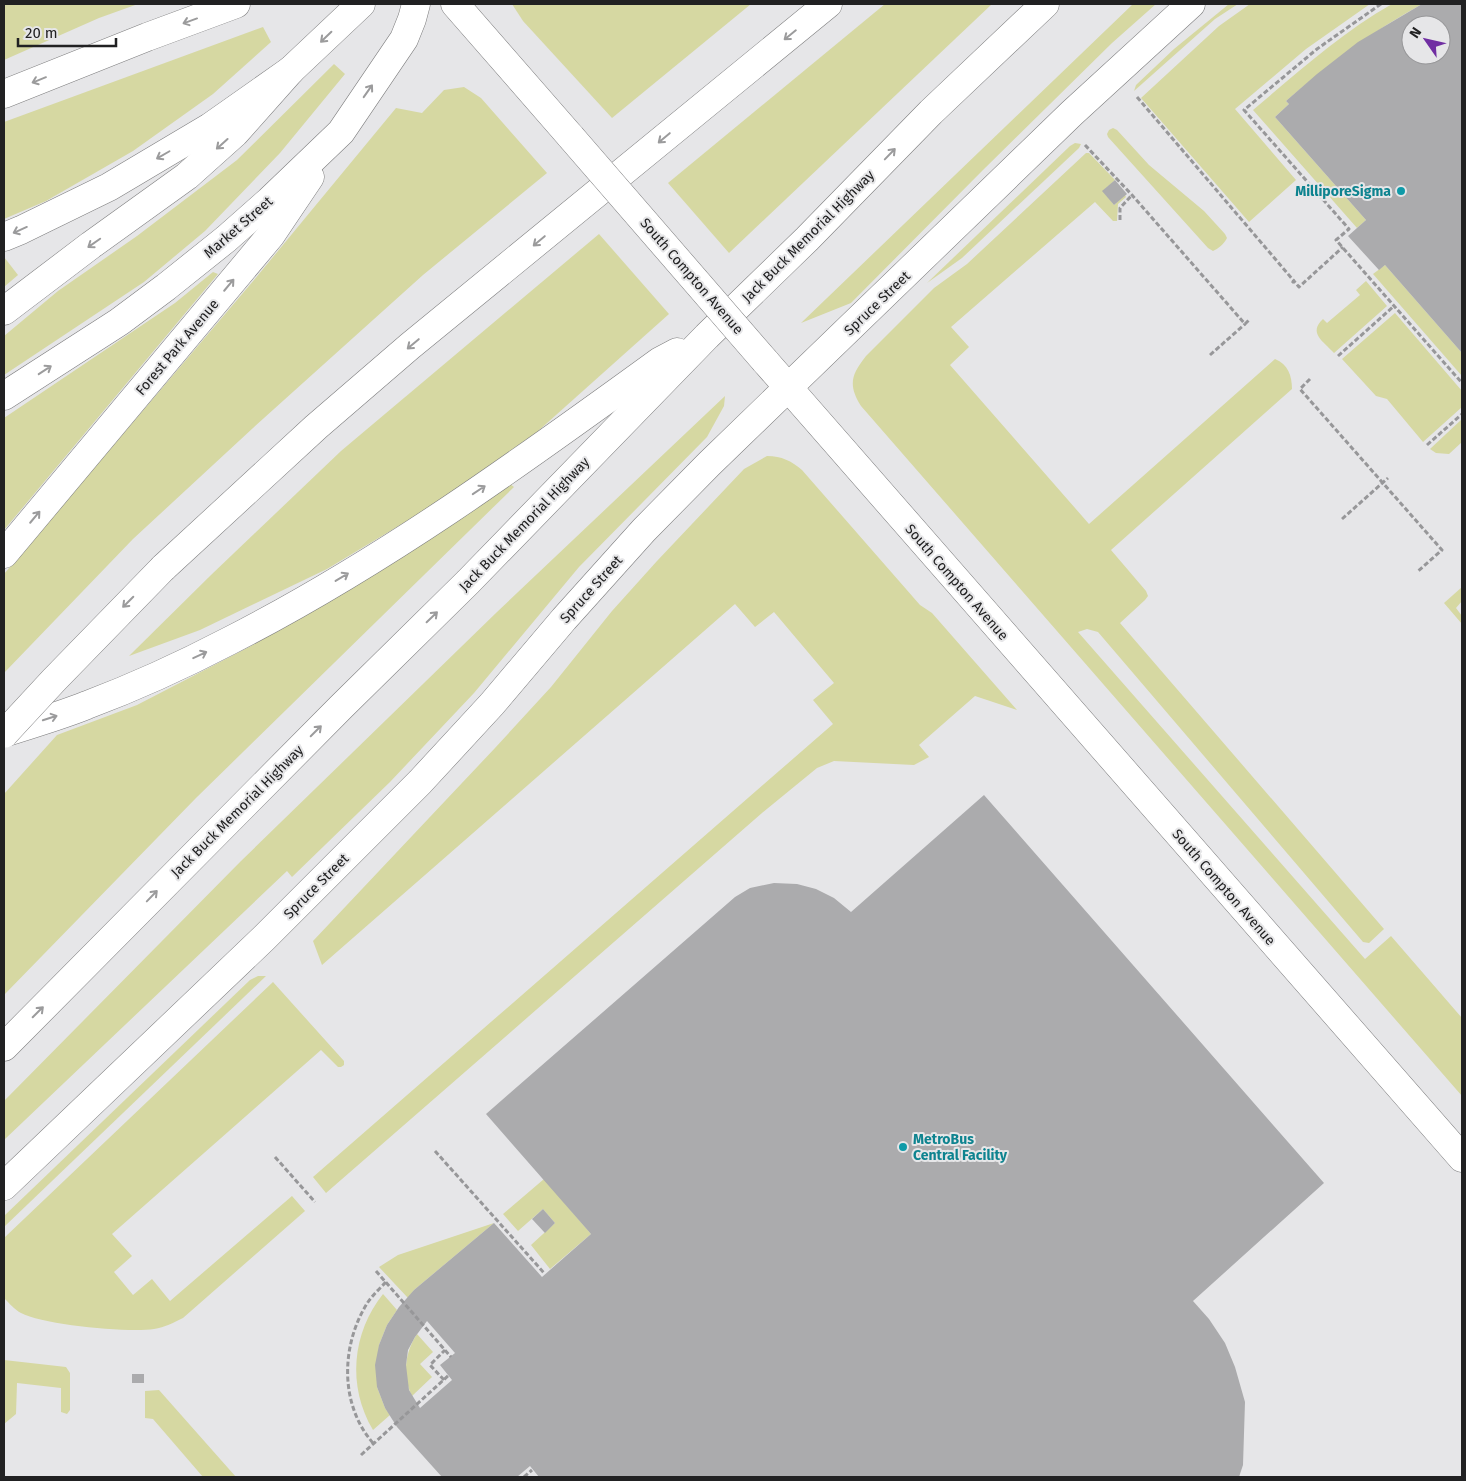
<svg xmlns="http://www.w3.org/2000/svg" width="1466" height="1481" viewBox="0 0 1466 1481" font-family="'Fira Sans',sans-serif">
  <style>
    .green { fill: #d6d8a2 }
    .building { fill: #ababad; fill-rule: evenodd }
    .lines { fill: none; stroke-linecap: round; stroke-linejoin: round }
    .minor-casing { stroke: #7d7d7e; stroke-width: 29 }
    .secondary-casing { stroke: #7d7d7e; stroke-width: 29 }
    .primary-casing { stroke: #7d7d7e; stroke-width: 29 }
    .motorway-casing { stroke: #7d7d7e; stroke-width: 29 }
    .path { stroke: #979799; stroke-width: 3; stroke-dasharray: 5 2.5; stroke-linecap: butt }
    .minor { stroke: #fff; stroke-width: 28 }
    .secondary { stroke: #fff; stroke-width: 28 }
    .primary { stroke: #fff; stroke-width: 28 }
    .motorway { stroke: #fff; stroke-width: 28 }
    .secondary-bridge-casing { stroke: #7d7d7e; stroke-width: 29; stroke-linecap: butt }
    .motorway-bridge-casing { stroke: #7d7d7e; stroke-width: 29; stroke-linecap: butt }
    .secondary-bridge { stroke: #fff; stroke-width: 28 }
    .motorway-bridge { stroke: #fff; stroke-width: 28 }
    .oneway { stroke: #9b9b9c }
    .culture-dot { fill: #0f9aa8; stroke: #e6e6e8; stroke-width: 2 }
    .labels { text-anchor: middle; stroke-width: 4; stroke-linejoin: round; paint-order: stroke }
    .culture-label { font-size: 14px; font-weight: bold; fill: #0d838f; stroke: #e6e6e8; text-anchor: end }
    .street-label { font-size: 14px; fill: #212122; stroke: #e6e6e8 }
  </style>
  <rect width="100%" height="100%" fill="#e6e6e8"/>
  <g class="green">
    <path d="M4 4H138L99 18 4 60Z"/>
    <path d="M512 4H751L612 118 523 21Z"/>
    <path d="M885 4H992L729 253 668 183Z"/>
    <path d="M1133 4H1156L1112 43 983 170 851 303 801 323Z"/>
    <path d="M1229 4H1238L1215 19 1134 91 1136 85 1174 49Z"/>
    <path d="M1250 4H1370L1306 49 1235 109 1296 180 1249 222 1141 98 1219 26Z"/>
    <path d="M1392 4H1422C1373 31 1329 64 1286 101L1289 104 1275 117 1366 220 1357 228 1253 110C1297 73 1341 33 1392 4Z"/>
    <path d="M263 27 271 42 213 94 133 151 46 201 4 219V122Z"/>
    <path d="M334 64 345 74 280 153 205 231 144 282 4 375V336L58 291 137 236 237 160Z"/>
    <path d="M464 87 481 98 547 173 423 275 253 428 133 539 4 673V574L254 280 396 108 422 113 444 90Z"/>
    <path d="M1113 128 1117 130 1149 165 1204 211 1225 234 1227 238C1224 244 1218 249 1213 251L1208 248 1108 137 1107 134 1109 130Z"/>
    <path d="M1075 143 1081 144 1079 148 962 258 927 283 1070 146Z"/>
    <path d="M1086 153H1089L1115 180 1103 191 1114 205 1125 195 1126 197 1118 204 1117 221H1113L1095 202 951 327 969 347 950 365 1089 524 1275 359C1288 364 1292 376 1292 389L1111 550 1146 591 1148 596 1145 600 1120 623 1384 929 1369 943 1363 942 1098 632 1087 629 1078 632 1365 959 1391 936 1462 1018V1096L861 406C848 385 851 375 866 356L934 288 967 264Z"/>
    <path d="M599 234 669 314 537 432 435 504 327 569 200 630 129 656 211 575 341 451Z"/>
    <path d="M4 257 18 275 4 287Z"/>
    <path d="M1385 265 1462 353V376L1373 274Z"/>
    <path d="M213 272 218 274 4 530V418L175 303Z"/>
    <path d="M1366 281 1387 306 1334 353C1323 341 1308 333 1323 319L1327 323 1360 295 1356 290Z"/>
    <path d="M1395 313 1462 391V407L1423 442 1387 399 1376 396 1342 359Z"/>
    <path d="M725 396 724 406 707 437 579 567 474 693 390 782 292 877 287 871 4 1140V1101L241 861 497 612Z"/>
    <path d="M1462 419V442L1449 454 1436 453 1430 449Z"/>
    <path d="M767 456C782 456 791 461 802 470L920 605 932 613 1017 710 975 696 919 745 929 757 914 765 834 761 817 768 762 813 326 1193 313 1177 833 724 813 700 834 683 774 612 755 627 735 604 322 965 313 941 495 748 551 687 612 611 657 561 744 469Z"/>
    <path d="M510 484 514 487 196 798 4 995V794L57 735 137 705 251 646 416 547Z"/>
    <path d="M1462 587V601L1456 608 1462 616V624L1444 603Z"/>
    <path d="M258 976H266L4 1227V1216L250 980Z"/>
    <path d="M273 982 344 1061V1065L341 1067H338L321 1050 112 1234 132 1256 114 1272 133 1295 152 1279 170 1301 292 1196 305 1211 183 1318C173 1323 165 1327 154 1329 129 1333 43 1325 21 1313 15 1310 9 1303 4 1298V1238Z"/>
    <path d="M544 1179 591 1234 550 1269 531 1245 555 1223 543 1209 518 1231 503 1214Z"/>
    <path d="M494 1223 414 1290 408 1298 379 1267 398 1255Z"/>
    <path d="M383 1294 397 1310 387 1325 379 1345 377 1387 385 1408 390 1415 373 1430C347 1386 352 1333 383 1294Z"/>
    <path d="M417 1334 433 1352 420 1364 432 1377 412 1396C402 1376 405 1352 417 1334Z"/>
    <path d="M4 1360 66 1367 70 1373V1410L67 1414 61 1412V1388L17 1383 16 1414 4 1424Z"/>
    <path d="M159 1390 236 1477H203L153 1419 145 1418V1391Z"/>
  </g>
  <g class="building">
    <path d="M1422 4H1462V353L1385 265 1379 270 1348 236 1366 220 1275 117 1289 104 1286 101 1317 74 1358 42ZM1411 25H1441V55H1411Z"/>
    <path d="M1115 180 1127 194 1114 205 1102 191Z"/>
    <path d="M984 795 1324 1183 1193 1301 1209 1319 1225 1343 1235 1367 1245 1402 1243 1465 1239 1477H539L530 1466 517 1477H442L397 1427 385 1408 377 1387 375 1365 379 1345 387 1325 399 1307 414 1290 494 1223 542 1277 591 1234 486 1114 735 897 750 888 774 883 797 884 816 889 834 898 851 912ZM427 1321 455 1353 440 1365 452 1380 420 1408 409 1390 406 1365 408 1350 415 1337Z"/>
    <path d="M543 1209 555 1223 545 1233 532 1219Z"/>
    <rect x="132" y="1374" width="12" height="9"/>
  </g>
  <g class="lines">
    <defs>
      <path id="minor" d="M4 1186 264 938 420 782 492 704 564 619 644 530 709 464 1072 113 1191 4"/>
      <g id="secondary">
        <path d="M455 4 571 137"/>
        <path d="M765 361 1462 1158"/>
      </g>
      <g id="primary">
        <path d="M4 237 21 230 109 187 210 127 291 70 361 4"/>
        <path d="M4 396 119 322 166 287 226 239 269 201 341 132 404 39 412 19 416 4"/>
        <path d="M4 554 271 235 310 177"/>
      </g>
      <g id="motorway">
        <path d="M4 94 147 37 236 4"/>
        <path d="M4 311 91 245 187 176 235 133 291 70"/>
        <path d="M163 568 316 427 410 346 828 4"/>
        <path d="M4 733C31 724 60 716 87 705 135 687 183 665 229 641 382 563 521 462 660 361L677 352"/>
        <path d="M4 1047 341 707 468 582 707 336 807 239 931 112 1045 4"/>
      </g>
    </defs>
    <use href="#minor" class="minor-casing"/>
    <use href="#secondary" class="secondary-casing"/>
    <use href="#primary" class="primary-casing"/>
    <use href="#motorway" class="motorway-casing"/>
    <g class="path">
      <path d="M1381 4 1317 49 1244 110 1349 229 1336 240 1462 383"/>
      <path d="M1137 97 1294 281"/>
      <path d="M1085 145 1132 195 1245 324 1250 319"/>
      <path d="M1120 220V208L1132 195"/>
      <path d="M1292 283 1294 281 1299 287 1343 247"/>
      <path d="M1210 355 1245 324"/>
      <path d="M1338 356 1394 306"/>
      <path d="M1310 379 1300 389 1442 550 1417 572"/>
      <path d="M1427 445 1462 414"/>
      <path d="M1342 519 1388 478"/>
      <path d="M435 1151 545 1274"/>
      <path d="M275 1157 315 1202"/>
      <path d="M376 1271 451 1357"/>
      <path d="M444 1380 430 1365 445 1350"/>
      <path d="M373 1443C339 1404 341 1344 368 1302 373 1295 380 1288 386 1282"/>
      <path d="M361 1455 449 1375"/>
      <path d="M524 1477 532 1470"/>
    </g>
    <use href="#minor" class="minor"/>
    <use href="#secondary" class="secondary"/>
    <use href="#primary" class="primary"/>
    <use href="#motorway" class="motorway"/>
    <defs>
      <path id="secondary-bridge" d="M571 137 765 361"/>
      <path id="motorway-bridge" d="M4 734 54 680 163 568"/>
    </defs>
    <use href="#secondary-bridge" class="secondary-bridge-casing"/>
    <use href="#motorway-bridge" class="motorway-bridge-casing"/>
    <use href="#secondary-bridge" class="secondary-bridge"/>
    <use href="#motorway-bridge" class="motorway-bridge"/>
  </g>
  <defs><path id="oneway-shaft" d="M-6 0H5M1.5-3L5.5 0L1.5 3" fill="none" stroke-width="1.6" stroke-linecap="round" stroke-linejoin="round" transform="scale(1.25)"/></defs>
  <g class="oneway">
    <use href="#oneway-shaft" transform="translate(190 21) rotate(160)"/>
    <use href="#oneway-shaft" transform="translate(790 35) rotate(141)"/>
    <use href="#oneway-shaft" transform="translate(326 37) rotate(136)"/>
    <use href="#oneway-shaft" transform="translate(39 80) rotate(158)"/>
    <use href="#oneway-shaft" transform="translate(368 91) rotate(-55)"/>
    <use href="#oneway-shaft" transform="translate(664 138) rotate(140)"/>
    <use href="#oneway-shaft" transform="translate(222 144) rotate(138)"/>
    <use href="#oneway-shaft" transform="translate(890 154) rotate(-46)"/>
    <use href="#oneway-shaft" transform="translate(163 155) rotate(150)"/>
    <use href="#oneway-shaft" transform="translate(20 230) rotate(156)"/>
    <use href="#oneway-shaft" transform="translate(539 241) rotate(140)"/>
    <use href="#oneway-shaft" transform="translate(94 243) rotate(145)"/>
    <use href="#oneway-shaft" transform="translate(229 285) rotate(-50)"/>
    <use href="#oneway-shaft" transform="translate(413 344) rotate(140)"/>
    <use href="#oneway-shaft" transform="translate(45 370) rotate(-33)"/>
    <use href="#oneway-shaft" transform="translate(479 490) rotate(-34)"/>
    <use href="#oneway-shaft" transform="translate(35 517) rotate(-50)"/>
    <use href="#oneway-shaft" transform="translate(342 577) rotate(-31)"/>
    <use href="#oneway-shaft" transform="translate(128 602) rotate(135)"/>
    <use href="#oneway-shaft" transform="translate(432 617) rotate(-44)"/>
    <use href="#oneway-shaft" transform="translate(200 655) rotate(-25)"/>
    <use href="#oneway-shaft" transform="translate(50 718) rotate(-18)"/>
    <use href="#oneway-shaft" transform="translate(316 731) rotate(-45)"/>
    <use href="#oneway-shaft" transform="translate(152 896) rotate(-46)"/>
    <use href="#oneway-shaft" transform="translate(38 1012) rotate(-45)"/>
  </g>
  <g class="culture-dot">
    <circle cx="1401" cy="191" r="5"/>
    <circle cx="903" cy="1147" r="5"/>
  </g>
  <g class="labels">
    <g class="culture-label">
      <text x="1391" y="196">MilliporeSigma</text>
      <text x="913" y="1144" text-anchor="start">MetroBus<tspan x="913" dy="16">Central Facility</tspan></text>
    </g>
    <g class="street-label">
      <text transform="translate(238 227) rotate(-41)" y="5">Market Street</text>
      <text transform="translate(808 236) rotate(-45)" y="5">Jack Buck Memorial Highway</text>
      <text transform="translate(692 276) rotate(49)" y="5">South Compton Avenue</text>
      <text transform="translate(877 303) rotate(-44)" y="5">Spruce Street</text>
      <text transform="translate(177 347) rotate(-50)" y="5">Forest Park Avenue</text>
      <text transform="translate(524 524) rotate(-46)" y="5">Jack Buck Memorial Highway</text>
      <text transform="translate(957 582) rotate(49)" y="5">South Compton Avenue</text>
      <text transform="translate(591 589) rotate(-48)" y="5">Spruce Street</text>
      <text transform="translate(237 811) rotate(-45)" y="5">Jack Buck Memorial Highway</text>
      <text transform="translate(316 886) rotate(-45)" y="5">Spruce Street</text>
      <text transform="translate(1224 887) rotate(49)" y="5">South Compton Avenue</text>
    </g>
  </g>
  <rect width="1466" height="1481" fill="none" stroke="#212122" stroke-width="10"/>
  <g transform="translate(1426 40) rotate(304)"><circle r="24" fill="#e6e6e8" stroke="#979799"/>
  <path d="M0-4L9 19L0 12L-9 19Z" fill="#702ea2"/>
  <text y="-8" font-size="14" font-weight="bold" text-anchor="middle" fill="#212122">N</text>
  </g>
  <path d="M18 38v8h98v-8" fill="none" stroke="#212122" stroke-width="2.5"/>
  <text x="25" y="38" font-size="15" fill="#212122" stroke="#e6e6e8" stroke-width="4" paint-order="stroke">20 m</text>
</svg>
